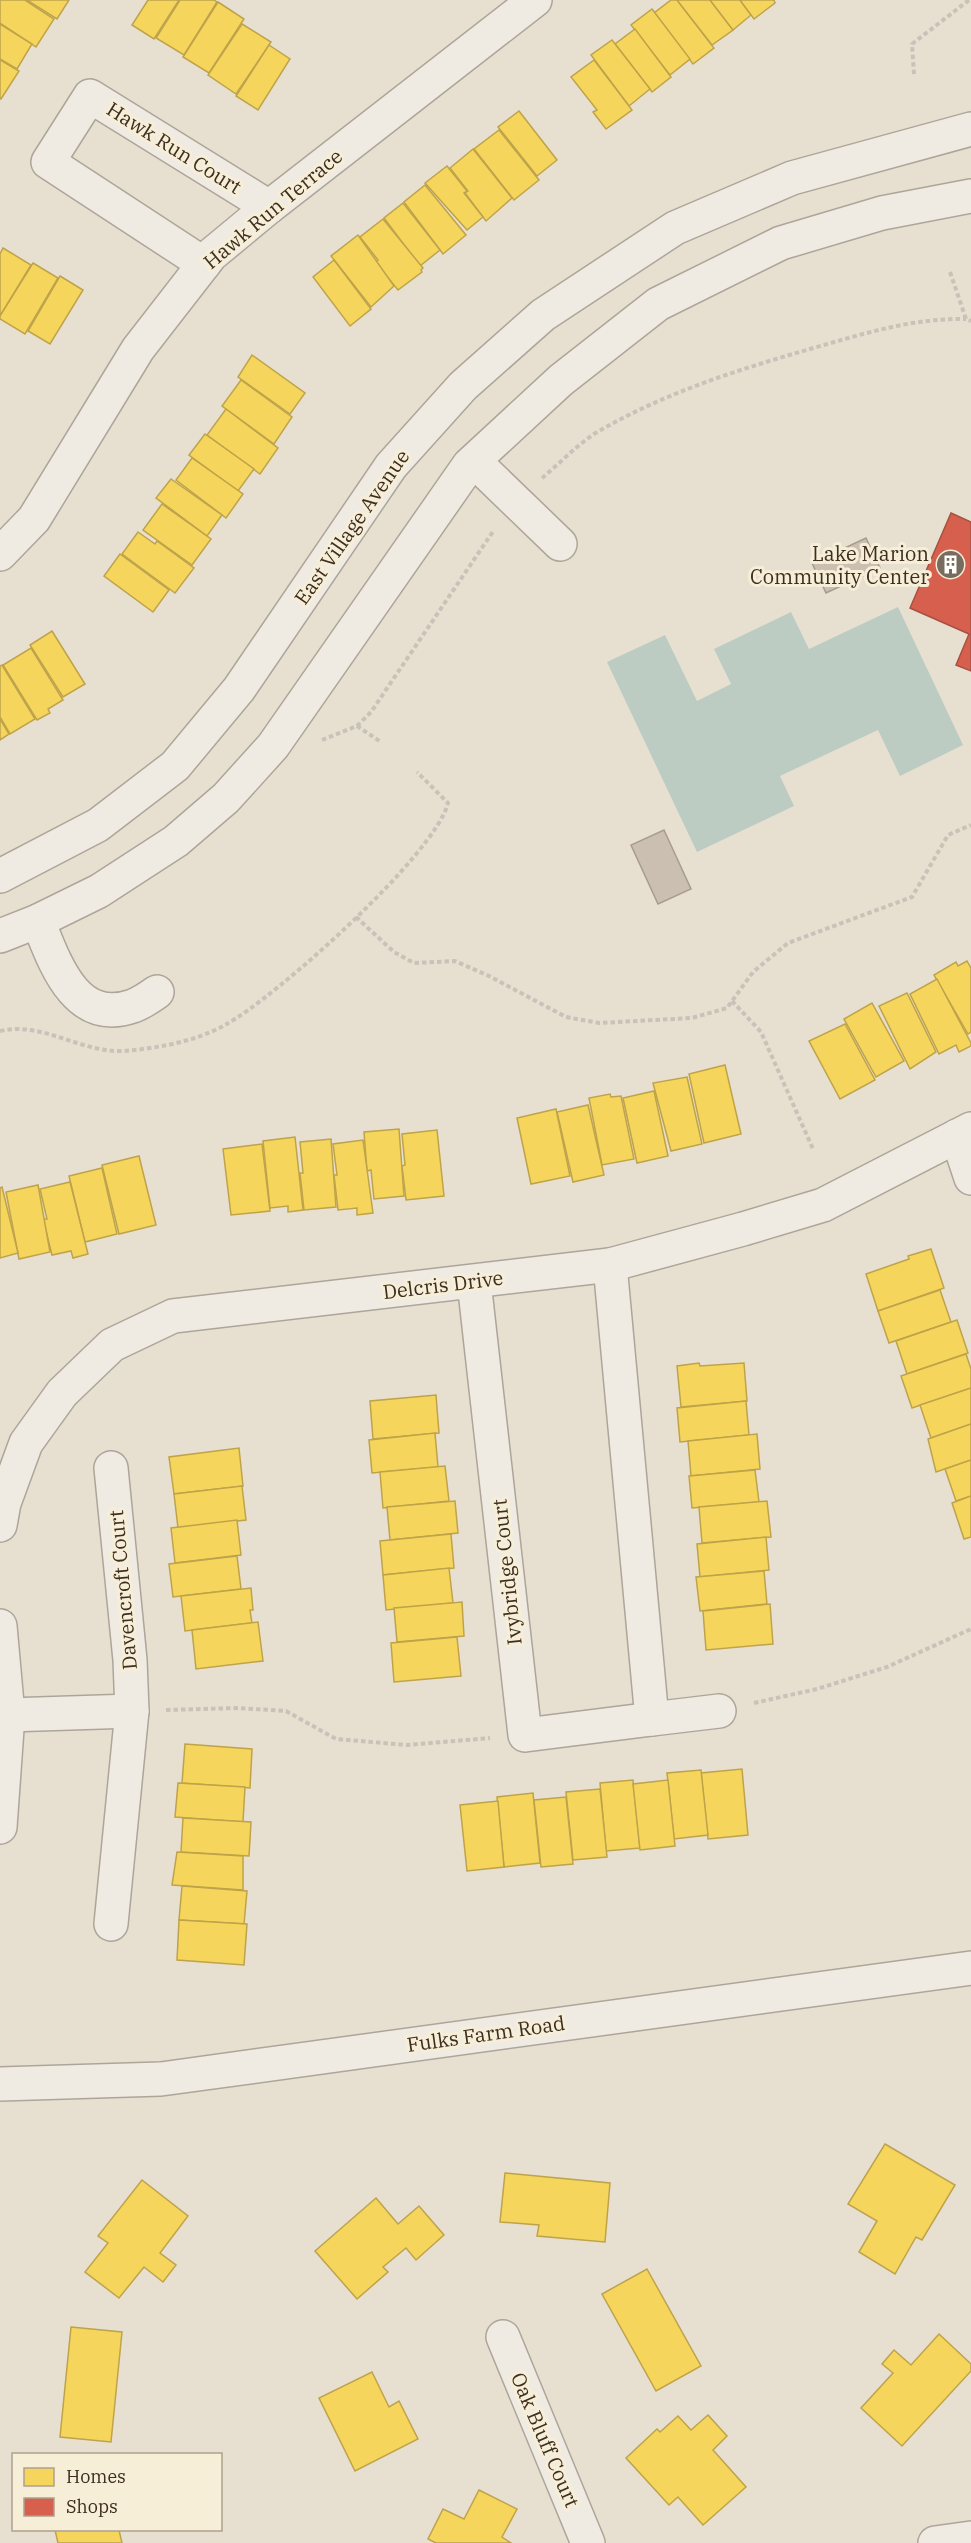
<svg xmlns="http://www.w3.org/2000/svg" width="971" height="2543" viewBox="0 0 971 2543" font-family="'IBM Plex Serif',serif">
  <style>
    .water { fill: #bcccc2 }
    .homes { fill: #f6d55c; stroke: #bea34a; stroke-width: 1.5 }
    .shops { fill: #d6604d; stroke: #a85140; stroke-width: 1.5 }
    .building { fill: #cbbfb2; stroke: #a89c90; stroke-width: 1.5 }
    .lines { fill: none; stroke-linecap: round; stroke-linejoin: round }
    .minor-casing { stroke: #ada599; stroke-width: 36 }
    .path { stroke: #c8c2b9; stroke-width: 4; stroke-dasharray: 4.5 3; stroke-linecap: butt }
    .minor { stroke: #efebe3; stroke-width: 33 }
    .labels { text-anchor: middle; stroke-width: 6; stroke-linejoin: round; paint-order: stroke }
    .street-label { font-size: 20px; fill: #3d2e20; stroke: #f7eed8 }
    .poi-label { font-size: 20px; fill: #3d2e20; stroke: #f7eed8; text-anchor: end }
  </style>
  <rect width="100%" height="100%" fill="#e7e0d1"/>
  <path class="water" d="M898 607 963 745 900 776 878 730 780 776 794 806 697 852 607 662 665 635 697 701 731 684 714 649 791 612 809 649Z"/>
  <g class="homes">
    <path d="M0 0H25L54 19 36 47 0 23Z"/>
    <path d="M27 0H69L57 19Z"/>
    <path d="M148 0H179L154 39 132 25Z"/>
    <path d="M180 0H214L217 2 184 55 156 38Z"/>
    <path d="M671 0H677L714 48 693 64 654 13Z"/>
    <path d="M677 0H710L733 30 712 45Z"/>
    <path d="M710 0H740L751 15 733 30Z"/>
    <path d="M740 0H774L775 3 754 19Z"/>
    <path d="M218 2 244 19 209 73 183 57Z"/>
    <path d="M652 9 690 59 670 75 631 25Z"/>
    <path d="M0 24 32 44 17 69 0 59Z"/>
    <path d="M242 24 271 42 236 94 208 75Z"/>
    <path d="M635 29 671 77 652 92 615 44Z"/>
    <path d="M612 40 650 89 629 106 591 55Z"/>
    <path d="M269 45 290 59 258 110 236 96Z"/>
    <path d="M0 60 19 71 1 99H0Z"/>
    <path d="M594 60 632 110 606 129 593 112 597 110 571 77Z"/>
    <path d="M519 111 557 160 537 176 498 127Z"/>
    <path d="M499 130 539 180 514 200 474 149Z"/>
    <path d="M473 149 512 198 486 221 465 193 468 191 450 168Z"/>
    <path d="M447 166 467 191 464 193 483 217 467 230 425 183Z"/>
    <path d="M425 185 466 235 443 254 404 202Z"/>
    <path d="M403 203 440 250 420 266 384 218Z"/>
    <path d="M383 219 423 268 421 270 422 272 398 290 375 262 378 260 360 237Z"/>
    <path d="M358 235 394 286 371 307 331 256Z"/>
    <path d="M3 248 31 265 0 316V254Z"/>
    <path d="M334 260 371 309 350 326 313 277Z"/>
    <path d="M33 263 58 278 25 334 0 319V316Z"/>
    <path d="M60 276 83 290 50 344 28 331Z"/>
    <path d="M252 355 305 393 290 414 238 377Z"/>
    <path d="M241 380 292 417 274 444 222 406Z"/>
    <path d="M226 409 278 448 260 474 207 435Z"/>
    <path d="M205 434 254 469 238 491 189 455Z"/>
    <path d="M192 458 243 494 226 518 176 480Z"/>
    <path d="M171 479 222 515 207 536 156 498Z"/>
    <path d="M162 504 211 539 192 565 143 530Z"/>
    <path d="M138 532 155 544 157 541 194 568 175 593 122 554Z"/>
    <path d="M120 554 169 590 153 612 104 576Z"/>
    <path d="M52 631 85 684 63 697 30 645Z"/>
    <path d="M31 648 63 700 48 709 50 713 37 720 3 665Z"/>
    <path d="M2 665 35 719 10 734 0 717V666Z"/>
    <path d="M0 719 9 734 0 740Z"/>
    <path d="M967 961 971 968V1032L968 1034 934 975 956 962 958 966Z"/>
    <path d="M937 979 971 1043V1046L959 1052 956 1045 939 1054 910 994Z"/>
    <path d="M907 993 936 1052 910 1069 879 1006Z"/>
    <path d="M872 1003 904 1061 876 1077 844 1019Z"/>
    <path d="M845 1024 875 1080 840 1099 809 1041Z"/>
    <path d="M725 1065 741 1134 704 1143 689 1074Z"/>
    <path d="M687 1077 702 1144 671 1151 653 1083Z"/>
    <path d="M654 1091 668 1156 637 1163 623 1098Z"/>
    <path d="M610 1094 611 1097 621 1096 634 1159 602 1165 589 1098Z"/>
    <path d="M588 1105 604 1175 573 1182 557 1112Z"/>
    <path d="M556 1109 570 1176 531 1184 517 1118Z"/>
    <path d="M399 1129 404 1196 374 1199 371 1170 367 1171 364 1132Z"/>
    <path d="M437 1130 444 1196 406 1200 402 1166 405 1165 402 1134Z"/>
    <path d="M295 1137 303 1210 288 1212V1206L270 1208 263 1141Z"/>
    <path d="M331 1139 336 1207 304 1210 300 1173H303L300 1142Z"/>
    <path d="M363 1140 373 1213 357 1215V1208L338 1210 334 1175H337L333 1144Z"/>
    <path d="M262 1144 270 1211 231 1215 223 1149Z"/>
    <path d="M139 1156 156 1225 119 1234 102 1165Z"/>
    <path d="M102 1168 117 1234 85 1242 69 1176Z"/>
    <path d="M70 1182 88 1254 73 1258 71 1251 52 1255 43 1219H47L40 1189Z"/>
    <path d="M38 1185 50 1252 19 1259 6 1192Z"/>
    <path d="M2 1187 18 1253 0 1258V1188Z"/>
    <path d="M931 1249 944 1288 878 1311 866 1274 909 1259 908 1256Z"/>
    <path d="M940 1290 951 1322 889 1343 878 1311Z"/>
    <path d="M957 1320 968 1353 907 1374 896 1341Z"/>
    <path d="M966 1354 971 1369V1388L912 1408 901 1376Z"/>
    <path d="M699 1363 700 1366 744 1363 747 1401 681 1407 677 1366Z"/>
    <path d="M971 1388V1424L931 1438 920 1405Z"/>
    <path d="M436 1395 439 1433 373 1439 370 1401Z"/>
    <path d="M746 1401 749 1435 680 1442 677 1408Z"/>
    <path d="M971 1424V1460L936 1472 928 1439Z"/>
    <path d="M435 1433 438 1467 372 1473 369 1440Z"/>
    <path d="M757 1434 760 1469 691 1476 688 1441Z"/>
    <path d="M239 1448 243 1486 174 1494 169 1457Z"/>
    <path d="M971 1460V1496L956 1501 945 1469Z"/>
    <path d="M445 1466 449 1501 383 1508 380 1472Z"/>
    <path d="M755 1470 759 1502 692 1508 689 1476Z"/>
    <path d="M242 1486 246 1520 178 1528 174 1494Z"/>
    <path d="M971 1496V1537L964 1539 952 1503Z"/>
    <path d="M455 1501 458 1533 390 1540 387 1507Z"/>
    <path d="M767 1501 771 1537 702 1543 699 1507Z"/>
    <path d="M237 1520 241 1555 175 1563 171 1528Z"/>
    <path d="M451 1534 454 1568 383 1575 380 1541Z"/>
    <path d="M766 1537 769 1570 700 1577 697 1544Z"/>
    <path d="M237 1556 241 1589 173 1597 169 1564Z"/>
    <path d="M449 1568 453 1603 386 1610 383 1575Z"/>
    <path d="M764 1571 767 1604 700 1611 696 1577Z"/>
    <path d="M251 1588 253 1610H250L252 1623 185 1631 181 1596Z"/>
    <path d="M462 1602 464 1636 397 1642 394 1608Z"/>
    <path d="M770 1604 773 1644 706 1650 703 1611Z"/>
    <path d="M258 1622 263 1661 196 1669 192 1630Z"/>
    <path d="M457 1637 461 1676 394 1682 391 1643Z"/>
    <path d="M185 1744 252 1749 250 1788 182 1783Z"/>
    <path d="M742 1769 748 1835 708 1839 701 1773Z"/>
    <path d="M701 1770 708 1835 674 1839 667 1773Z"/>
    <path d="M633 1780 640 1848 606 1851 600 1783Z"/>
    <path d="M668 1780 675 1846 640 1850 633 1784Z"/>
    <path d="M178 1783 245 1787 243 1822 175 1817Z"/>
    <path d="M600 1789 607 1857 573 1860 566 1792Z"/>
    <path d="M533 1793 540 1863 504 1867 497 1797Z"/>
    <path d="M566 1797 573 1864 541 1867 534 1800Z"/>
    <path d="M498 1801 504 1867 467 1871 460 1805Z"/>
    <path d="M183 1818 251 1822 249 1856 181 1852Z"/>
    <path d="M177 1852 243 1856V1890L172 1885Z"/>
    <path d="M182 1886 247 1891 244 1924 179 1920Z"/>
    <path d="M179 1920 247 1924 244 1965 177 1960Z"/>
    <path d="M885 2144 955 2185 922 2240 916 2237 895 2274 859 2252 877 2221 848 2204Z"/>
    <path d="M505 2173 610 2183 605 2242 537 2236 539 2225 500 2222Z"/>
    <path d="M142 2180 188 2216 160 2253 176 2265 163 2282 144 2267 119 2298 85 2272 108 2243 98 2236Z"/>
    <path d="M376 2198 398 2224 419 2206 444 2235 416 2260 406 2248 383 2267 388 2272 357 2299 315 2251Z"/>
    <path d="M647 2269 701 2366 656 2391 602 2294Z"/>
    <path d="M71 2327 122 2332 111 2442 60 2437Z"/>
    <path d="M939 2334 971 2364V2371L902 2446 861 2408 893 2373 882 2364 894 2350 911 2365Z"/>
    <path d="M372 2372 389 2407 399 2401 418 2439 355 2471 319 2398Z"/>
    <path d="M708 2415 727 2436 713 2450 746 2487 703 2525 678 2497 669 2505 626 2458 657 2429 660 2432 678 2416 691 2430Z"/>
    <path d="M479 2490 517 2509 502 2537 511 2543H436L428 2539 443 2509 464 2519Z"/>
    <path d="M55 2530H119L122 2543H58Z"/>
  </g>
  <path class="shops" d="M951 513 971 522V671L956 665 969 634 910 608Z"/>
  <g class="building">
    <path d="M866 538 880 568 826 593 812 563Z"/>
    <path d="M664 830 691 889 658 904 631 845Z"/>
  </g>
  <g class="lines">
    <defs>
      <g id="minor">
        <path d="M204 264 48 162 90 96 269 207"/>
        <path d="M474 461 560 544"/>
        <path d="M0 554 34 519 138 349 211 255 269 207 535 0"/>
        <path d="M0 876 98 825 175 766 239 689 391 466 463 386 543 315 675 228 792 178 971 129"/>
        <path d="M38 921C55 963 75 1026 133 1006 141 1003 150 997 157 992"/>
        <path d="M0 936 38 921 99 891 176 841 226 798 273 746 469 465 561 380 658 304 781 243 882 213 971 196"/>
        <path d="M957 1136 971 1178"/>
        <path d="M474 1282 525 1735 652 1719 610 1265"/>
        <path d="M111 1468 130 1660 132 1711 111 1924"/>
        <path d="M0 1525 4 1503 26 1443 62 1393 112 1345 173 1316 610 1265 743 1229 823 1205 971 1129"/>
        <path d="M0 1626 8 1715 0 1827"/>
        <path d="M8 1715 132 1711"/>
        <path d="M652 1719 719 1711"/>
        <path d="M0 2084 161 2079 971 1968"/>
        <path d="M503 2337 588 2543"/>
        <path d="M935 2543 971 2538"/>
      </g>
    </defs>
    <use href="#minor" class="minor-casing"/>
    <g class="path">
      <path d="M914 74 912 44 969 0"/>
      <path d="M950 272 966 319 971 321"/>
      <path d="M542 478C559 464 576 446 594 434 661 394 737 370 810 349 863 334 911 318 966 319"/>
      <path d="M357 726 371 712 494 530"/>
      <path d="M322 740 357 726 381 742"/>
      <path d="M356 917 394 952 414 963 455 961 489 976 566 1017 599 1023 692 1018 727 1008 753 972 788 943 912 897 948 835 971 825"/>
      <path d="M732 1001 761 1032 813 1149"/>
      <path d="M0 1031C43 1021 80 1053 124 1051 158 1048 194 1042 225 1025 275 998 435 855 448 803L417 772"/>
      <path d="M754 1703 817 1689 887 1667 971 1629"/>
      <path d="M166 1710 238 1708 286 1711 336 1739 407 1745 490 1738"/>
    </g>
    <use href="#minor" class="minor"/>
  </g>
  <defs>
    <symbol id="building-disc" viewBox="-11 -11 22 22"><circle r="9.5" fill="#786c5e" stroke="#f7eed8"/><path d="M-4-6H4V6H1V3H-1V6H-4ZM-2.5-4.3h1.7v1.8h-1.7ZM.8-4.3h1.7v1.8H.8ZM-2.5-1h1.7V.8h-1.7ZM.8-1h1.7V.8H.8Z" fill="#fff"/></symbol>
  </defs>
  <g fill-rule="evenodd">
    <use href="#building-disc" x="934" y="548" width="33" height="33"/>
  </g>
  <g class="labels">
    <g class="street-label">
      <text transform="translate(174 148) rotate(32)" y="7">Hawk Run Court</text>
      <text transform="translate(273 209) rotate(-40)" y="7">Hawk Run Terrace</text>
      <text transform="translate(352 527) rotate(-55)" y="7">East Village Avenue</text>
      <text transform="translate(443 1285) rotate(-7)" y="7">Delcris Drive</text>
      <text transform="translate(507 1572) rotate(-96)" y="7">Ivybridge Court</text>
      <text transform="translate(123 1590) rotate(-95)" y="7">Davencroft Court</text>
      <text transform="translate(486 2034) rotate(-8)" y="7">Fulks Farm Road</text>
      <text transform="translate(545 2440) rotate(67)" y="7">Oak Bluff Court</text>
    </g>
    <g class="poi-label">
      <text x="929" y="561">Lake Marion<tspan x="929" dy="23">Community Center</tspan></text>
    </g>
  </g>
  <rect x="12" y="2453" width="210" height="78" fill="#f7eed8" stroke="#ada18e" stroke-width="1.5"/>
  <rect x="24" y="2468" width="30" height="18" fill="#f6d55c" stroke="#ada18e" stroke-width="1.5"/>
  <text x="66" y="2483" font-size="18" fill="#3d2e20">Homes</text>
  <rect x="24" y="2498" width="30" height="18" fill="#d6604d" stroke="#ada18e" stroke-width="1.5"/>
  <text x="66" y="2513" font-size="18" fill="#3d2e20">Shops</text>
</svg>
